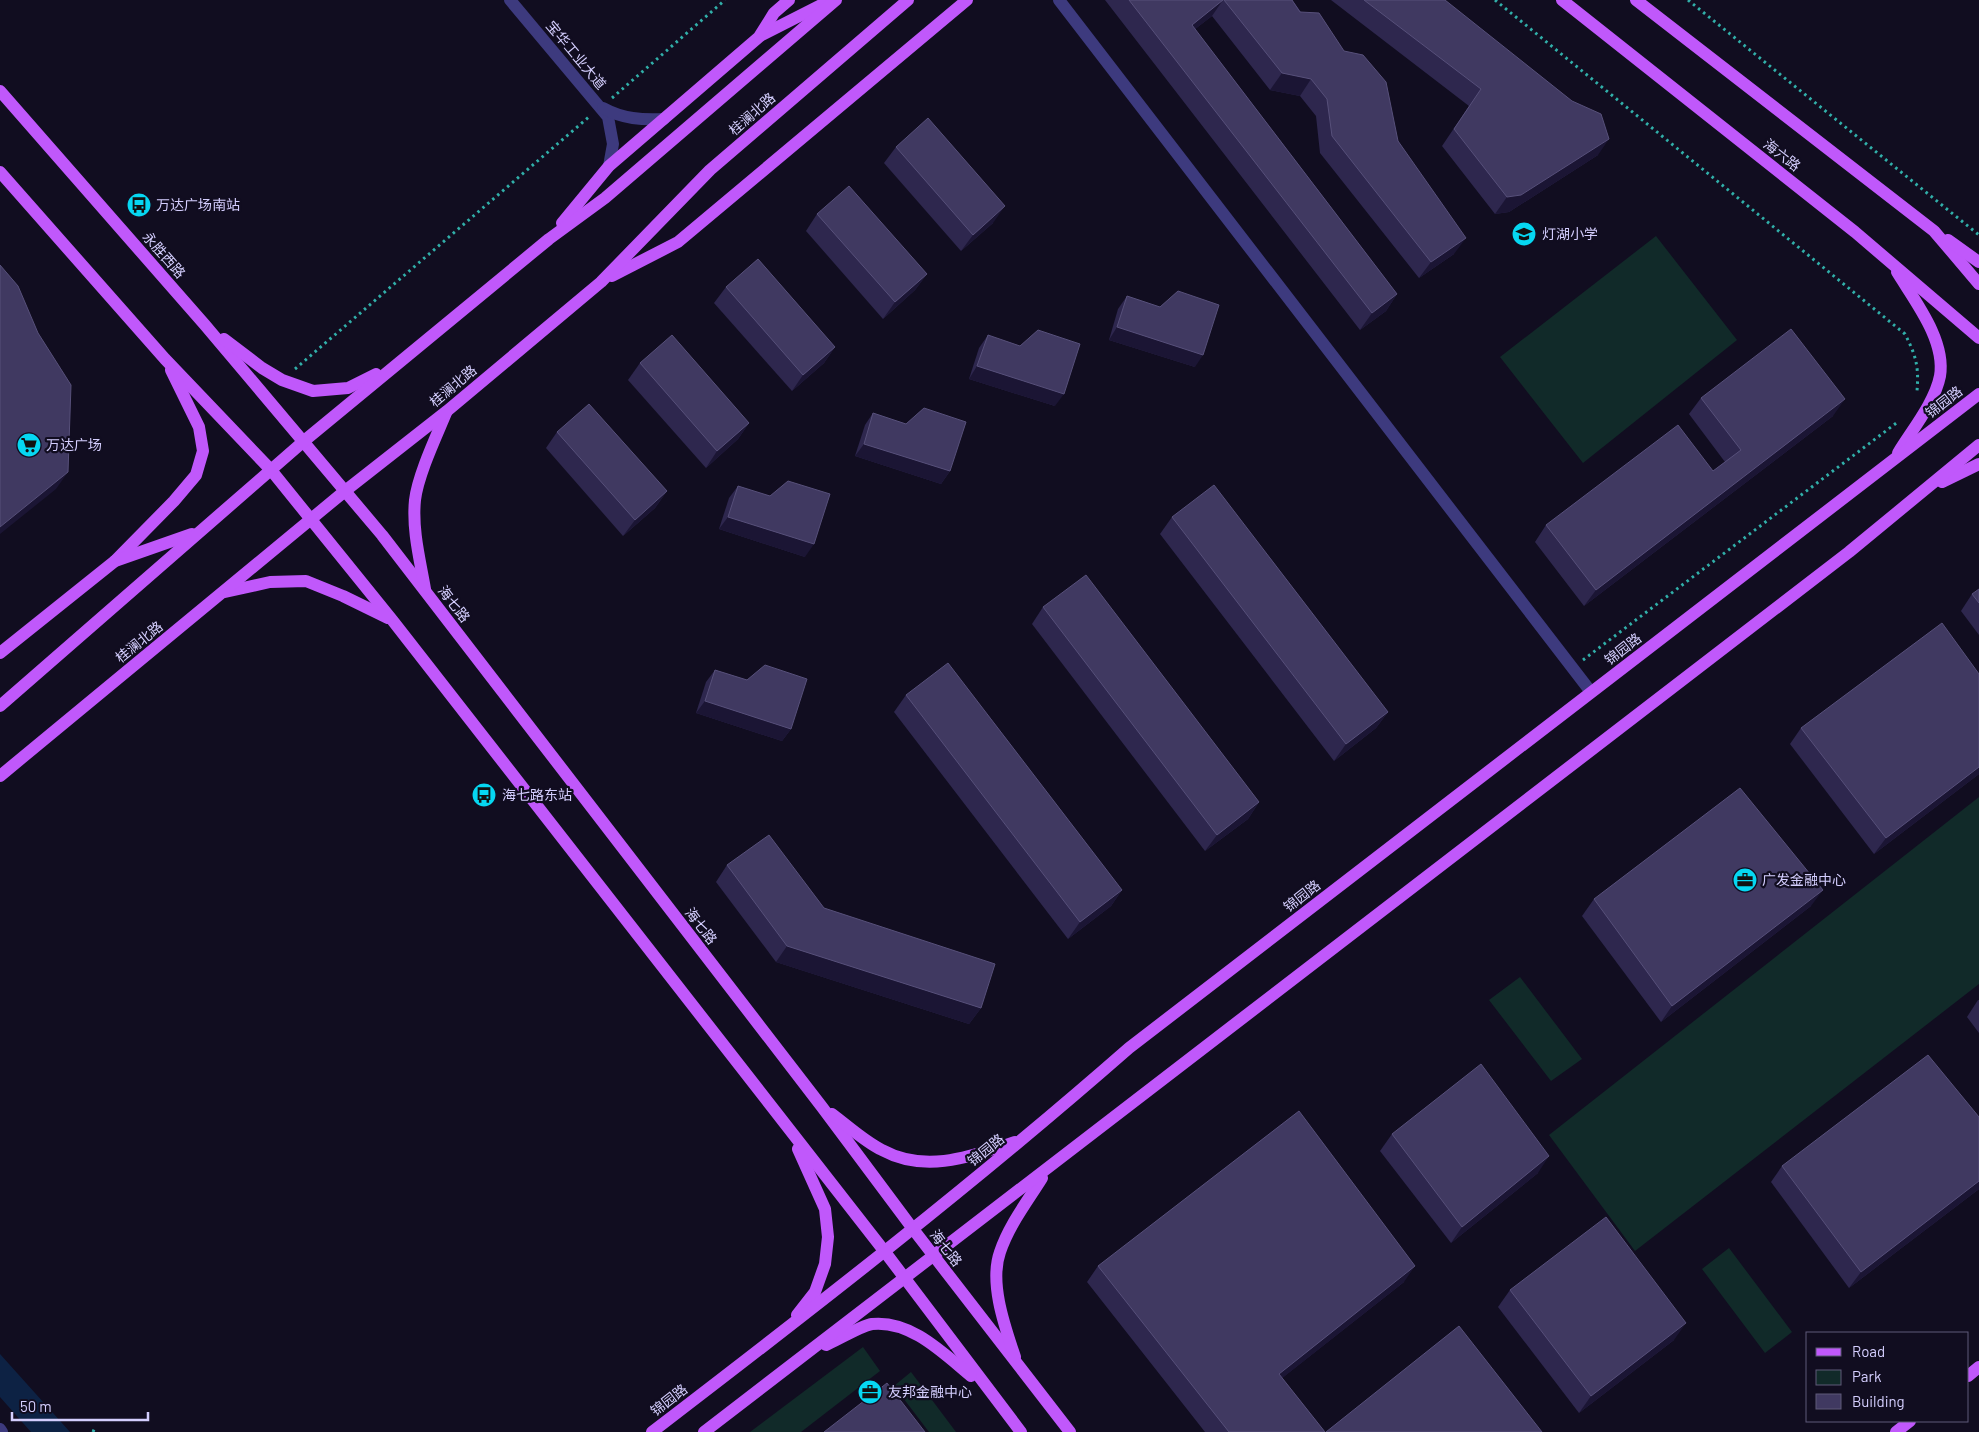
<svg xmlns="http://www.w3.org/2000/svg" width="1979" height="1432" viewBox="0 0 1979 1432" font-family="Barlow,'Noto Sans SC',sans-serif">
  <style>
    .green { fill: #112a29 }
    .water { fill: #0d2244 }
    .lines { fill: none; stroke-linecap: round; stroke-linejoin: round }
    .path { stroke: #31afa9; stroke-width: 3; stroke-dasharray: 2.5 4; stroke-linecap: butt }
    .minor { stroke: #3d3a7e; stroke-width: 12 }
    .major { stroke: #c058fb; stroke-width: 12 }
    .wall { fill: #2e274e }
    .shaded-wall { fill: #1b1534 }
    .building { fill: #403961; stroke: #57507a }
    .labels { text-anchor: middle; stroke-width: 4.5; stroke-linejoin: round; paint-order: stroke }
    .street-label { font-size: 14px; fill: #d4cefe; stroke: #110d20 }
    .poi-label { font-size: 14px; fill: #d4cefe; stroke: #110d20; text-anchor: start }
  </style>
  <rect width="100%" height="100%" fill="#110d20"/>
  <g class="green">
    <path d="M1656 236 1737 340 1583 463 1500 357Z"/>
    <path d="M1979 797V984L1635 1251 1549 1135Z"/>
    <path d="M1520 977 1582 1059 1551 1081 1489 1000Z"/>
    <path d="M1729 1248 1792 1332 1765 1353 1702 1269Z"/>
    <path d="M863 1347 880 1371 801 1432H750Z"/>
    <path d="M911 1372 956 1432H929L894 1386Z"/>
  </g>
  <path class="water" d="M0 1354 70 1432H31L0 1397Z"/>
  <g class="lines">
    <g class="path">
      <path d="M1495 0 1905 334C1916 356 1919 366 1917 391"/>
      <path d="M1688 0 1979 235"/>
      <path d="M612 98 725 0"/>
      <path d="M295 369 590 116"/>
      <path d="M1583 660 1899 421"/>
      <path d="M93 1432 95 1427"/>
    </g>
    <g class="minor">
      <path d="M510 0 608 117 613 144 609 166"/>
      <path d="M1059 0 1591 692"/>
      <path d="M603 108C623 119 642 120 664 119"/>
      <path d="M0 1429 2 1432"/>
    </g>
    <g class="major">
      <path d="M1562 0 1855 232 1979 338"/>
      <path d="M1636 0 1934 231 1979 284"/>
      <path d="M762 35 829 1"/>
      <path d="M0 91 205 325 382 535 822 1107 913 1229 1070 1432"/>
      <path d="M0 172 165 359 271 470 393 621 885 1252 1021 1432"/>
      <path d="M562 223 609 166 759 37 774 13 789 0"/>
      <path d="M1948 240 1979 262"/>
      <path d="M1897 272C1914 300 1946 340 1940 376 1935 402 1912 430 1898 453"/>
      <path d="M612 276 678 242 967 0"/>
      <path d="M224 339 262 368 282 380 313 391 348 388 376 374"/>
      <path d="M1942 482 1979 464"/>
      <path d="M115 561 174 501 196 475 203 451 199 427 171 370"/>
      <path d="M425 589C420 560 412 530 415 500 418 475 436 437 446 413"/>
      <path d="M225 592 270 582 306 581 343 596 388 618"/>
      <path d="M0 653 115 561 192 534"/>
      <path d="M0 706 304 441 549 239 605 198 836 0"/>
      <path d="M0 776 345 491 447 411 601 282 710 170 908 0"/>
      <path d="M832 1114C848 1126 864 1141 882 1150 926 1174 972 1156 1015 1142"/>
      <path d="M797 1315 815 1292 825 1264 828 1237 825 1209 798 1149"/>
      <path d="M826 1345C837 1340 861 1326 872 1324 911 1320 943 1353 971 1376"/>
      <path d="M1015 1357C1005 1327 989 1283 1000 1252 1009 1225 1027 1202 1042 1178"/>
      <path d="M1968 1376 1979 1367"/>
      <path d="M652 1432C814 1308 975 1183 1129 1048L1979 394"/>
      <path d="M704 1432 1849 552 1979 445"/>
      <path d="M1896 1432 1910 1421"/>
    </g>
  </g>
  <g class="wall">
    <path d="M1105 0H1292L1398 141 1454 254 1419 278 1320 153 1316 116 1300 96 1270 90 1212 16 1195 29 1397 294 1386 311 1360 330Z"/>
    <path d="M1331 0H1445L1598 155 1509 212 1495 214 1442 146 1469 106Z"/>
    <path d="M896 147 993 223 961 251 884 163Z"/>
    <path d="M817 214 927 274 915 290 883 319 806 231Z"/>
    <path d="M726 287 835 347 824 363 792 391 714 303Z"/>
    <path d="M1127 296 1160 307 1195 367 1109 340 1118 309Z"/>
    <path d="M988 335 1055 406 969 379 979 348Z"/>
    <path d="M640 363 749 423 738 439 706 468 628 380Z"/>
    <path d="M1701 398 1833 416 1584 606 1535 542 1546 525 1713 471 1725 462 1689 414Z"/>
    <path d="M873 413 906 424 950 471 941 484 855 456 865 425Z"/>
    <path d="M557 432 667 491 655 508 623 536 546 448Z"/>
    <path d="M738 486 770 496 805 557 719 529 729 498Z"/>
    <path d="M1172 517 1388 712 1376 728 1334 761 1160 534Z"/>
    <path d="M1979 589V635L1961 611 1972 594Z"/>
    <path d="M1043 607 1259 802 1248 819 1205 851 1032 624Z"/>
    <path d="M715 670 747 680 791 729 782 741 696 713 706 682Z"/>
    <path d="M1979 674V774L1874 854 1790 744 1801 728Z"/>
    <path d="M906 695 1122 890 1111 906 1068 939 894 712Z"/>
    <path d="M727 865 824 908 981 1008 969 1024 776 962 716 882Z"/>
    <path d="M1594 899 1811 906 1661 1022 1582 916Z"/>
    <path d="M1978 1000H1979V1033L1967 1017Z"/>
    <path d="M1979 1117V1189L1849 1288 1771 1182 1782 1166Z"/>
    <path d="M1392 1134 1538 1173 1451 1243 1380 1151Z"/>
    <path d="M1098 1266 1404 1282 1282 1378 1325 1432H1205L1087 1282Z"/>
    <path d="M1510 1290 1674 1340 1579 1413 1498 1307Z"/>
  </g>
  <g class="shaded-wall">
    <path d="M1223 0 1212 16 1180 41 1192 25Z"/>
    <path d="M1282 73 1311 79 1300 96 1270 90Z"/>
    <path d="M1609 139 1598 155 1509 212 1495 214 1507 197Z"/>
    <path d="M1005 206 993 223 961 251 973 235Z"/>
    <path d="M1466 238 1454 254 1419 278 1431 262Z"/>
    <path d="M927 274 915 290 883 319 895 302Z"/>
    <path d="M1397 294 1386 311 1360 330 1372 313Z"/>
    <path d="M1117 327 1203 355 1195 367 1109 340Z"/>
    <path d="M835 347 824 363 792 391 803 375Z"/>
    <path d="M977 366 1064 394 1055 406 969 379Z"/>
    <path d="M1845 399 1833 416 1584 606 1596 590Z"/>
    <path d="M749 423 738 439 706 468 717 451Z"/>
    <path d="M864 444 950 471 941 484 855 456Z"/>
    <path d="M68 472 56 489 0 534V527Z"/>
    <path d="M667 491 655 508 623 536 635 520Z"/>
    <path d="M728 517 814 544 805 557 719 529Z"/>
    <path d="M705 701 791 729 782 741 696 713Z"/>
    <path d="M1388 712 1376 728 1334 761 1346 744Z"/>
    <path d="M1979 767V774L1874 854 1886 838Z"/>
    <path d="M1259 802 1248 819 1205 851 1217 835Z"/>
    <path d="M1122 890 1111 906 1068 939 1080 922Z"/>
    <path d="M1823 890 1811 906 1661 1022 1672 1006Z"/>
    <path d="M787 946 981 1008 969 1024 776 962Z"/>
    <path d="M1549 1156 1538 1173 1451 1243 1462 1227Z"/>
    <path d="M1979 1181V1189L1849 1288 1861 1272Z"/>
    <path d="M1415 1266 1404 1282 1267 1390 1279 1374Z"/>
    <path d="M1686 1323 1674 1340 1579 1413 1591 1396Z"/>
  </g>
  <g class="building">
    <path d="M1129 0H1223L1192 25 1397 294 1372 313Z"/>
    <path d="M1224 0H1292L1300 12 1319 13 1344 51 1363 55 1386 82 1398 141 1466 238 1431 262 1332 136 1327 99 1311 79 1282 73Z"/>
    <path d="M1364 0H1445L1572 101 1601 114 1609 139 1521 195 1507 197 1454 129 1481 89Z"/>
    <path d="M928 118 1005 206 973 235 896 147Z"/>
    <path d="M849 186 927 274 895 302 817 214Z"/>
    <path d="M758 259 835 347 803 375 726 287Z"/>
    <path d="M0 265 18 286 38 333 71 385 68 472 0 527Z"/>
    <path d="M1178 291 1219 305 1203 355 1117 327 1127 296 1160 307Z"/>
    <path d="M1791 329 1845 399 1596 590 1546 525 1678 425 1713 471 1741 450 1701 398Z"/>
    <path d="M1038 330 1080 344 1064 394 977 366 988 335 1020 346Z"/>
    <path d="M672 335 749 423 717 451 640 363Z"/>
    <path d="M589 404 667 491 635 520 557 432Z"/>
    <path d="M924 408 966 422 950 471 864 444 873 413 906 424Z"/>
    <path d="M788 481 830 494 814 544 728 517 738 486 770 496Z"/>
    <path d="M1214 485 1388 712 1346 744 1172 517Z"/>
    <path d="M1086 575 1259 802 1217 835 1043 607Z"/>
    <path d="M1979 589V603L1972 594Z"/>
    <path d="M1942 623 1979 674V767L1886 838 1801 728Z"/>
    <path d="M948 663 1122 890 1080 922 906 695Z"/>
    <path d="M765 665 807 679 791 729 705 701 715 670 747 680Z"/>
    <path d="M1740 788 1823 890 1672 1006 1594 899Z"/>
    <path d="M769 835 824 908 995 964 981 1008 787 946 727 865Z"/>
    <path d="M1928 1055 1979 1117V1181L1861 1272 1782 1166Z"/>
    <path d="M1481 1064 1549 1156 1462 1227 1392 1134Z"/>
    <path d="M1299 1111 1415 1266 1279 1374 1325 1432H1229L1098 1266Z"/>
    <path d="M1606 1217 1686 1323 1591 1396 1510 1290Z"/>
    <path d="M1459 1326 1542 1432H1326Z"/>
    <path d="M887 1383 925 1432H824Z"/>
  </g>
  <defs>
    <symbol id="bus-disc" viewBox="-11 -11 22 22"><circle r="9.5" fill="#06d7f2" stroke="#110d20"/><path d="M-5-6H5V4H4V6H2V4H-2V6H-4V4H-5ZM-3.5-4V0h7V-4ZM-3.5 1.2v1.5H-2V1.2ZM2 1.2v1.5H3.5V1.2Z" fill="#111"/></symbol>
    <symbol id="school-disc" viewBox="-11 -11 22 22"><circle r="9.5" fill="#06d7f2" stroke="#110d20"/><path d="M0-5L7-2L0 1L-7-2ZM-4 1L0 2.5L4 1V4Q0 6-4 4Z" fill="#111"/></symbol>
    <symbol id="supermarket-disc" viewBox="-11 -11 22 22"><circle r="9.5" fill="#06d7f2" stroke="#110d20"/><path d="M-6-5.5h2.5l.6 2H6L4.5 2H-2.5L-4.4-4H-6ZM-1.5 3.2a1.3 1.3 0 1 0 .1 0ZM3 3.2a1.3 1.3 0 1 0 .1 0Z" fill="#111"/></symbol>
    <symbol id="office-disc" viewBox="-11 -11 22 22"><circle r="9.5" fill="#06d7f2" stroke="#110d20"/><path d="M-6-3h4V-5.5h4V-3h4V5H-6ZM-1-4.5V-3h2v-1.5ZM-6 0V1H6V0Z" fill="#111"/></symbol>
  </defs>
  <g fill-rule="evenodd">
    <use href="#bus-disc" x="125" y="191" width="28" height="28"/>
    <use href="#school-disc" x="1510" y="220" width="28" height="28"/>
    <use href="#supermarket-disc" x="15" y="431" width="28" height="28"/>
    <use href="#bus-disc" x="470" y="781" width="28" height="28"/>
    <use href="#office-disc" x="1731" y="866" width="28" height="28"/>
    <use href="#office-disc" x="856" y="1378" width="28" height="28"/>
  </g>
  <g class="labels">
    <g class="street-label">
      <text transform="translate(576 55) rotate(50)" y="5">宝华工业大道</text>
      <text transform="translate(752 114) rotate(-41)" y="5">桂澜北路</text>
      <text transform="translate(1782 155) rotate(38)" y="5">海六路</text>
      <text transform="translate(164 255) rotate(49)" y="5">永胜西路</text>
      <text transform="translate(453 386) rotate(-40)" y="5">桂澜北路</text>
      <text transform="translate(1944 402) rotate(-38)" y="5">锦园路</text>
      <text transform="translate(454 604) rotate(52)" y="5">海七路</text>
      <text transform="translate(139 642) rotate(-39)" y="5">桂澜北路</text>
      <text transform="translate(1623 649) rotate(-38)" y="5">锦园路</text>
      <text transform="translate(1302 896) rotate(-38)" y="5">锦园路</text>
      <text transform="translate(701 926) rotate(52)" y="5">海七路</text>
      <text transform="translate(986 1150) rotate(-39)" y="5">锦园路</text>
      <text transform="translate(946 1248) rotate(52)" y="5">海七路</text>
      <text transform="translate(669 1400) rotate(-38)" y="5">锦园路</text>
    </g>
    <g class="poi-label">
      <text x="156" y="210">万达广场南站</text>
      <text x="1542" y="239">灯湖小学</text>
      <text x="46" y="450">万达广场</text>
      <text x="502" y="800">海七路东站</text>
      <text x="1762" y="885">广发金融中心</text>
      <text x="888" y="1397">友邦金融中心</text>
    </g>
  </g>
  <rect x="1806" y="1332" width="162" height="90" fill="#110d20" stroke="#5f5a79"/>
  <rect x="1816" y="1348" width="25" height="8" fill="#c058fb" stroke="#5f5a79"/>
  <text x="1852" y="1357" font-size="15" fill="#d4cefe">Road</text>
  <rect x="1816" y="1370" width="25" height="15" fill="#112a29" stroke="#5f5a79"/>
  <text x="1852" y="1382" font-size="15" fill="#d4cefe">Park</text>
  <rect x="1816" y="1394" width="25" height="15" fill="#403961" stroke="#5f5a79"/>
  <text x="1852" y="1407" font-size="15" fill="#d4cefe">Building</text>
  <path d="M12 1412v8h136v-8" fill="none" stroke="#d4cefe" stroke-width="2.5"/>
  <text x="20" y="1412" font-size="15" fill="#d4cefe" stroke="#110d20" stroke-width="4" paint-order="stroke">50 m</text>
</svg>
